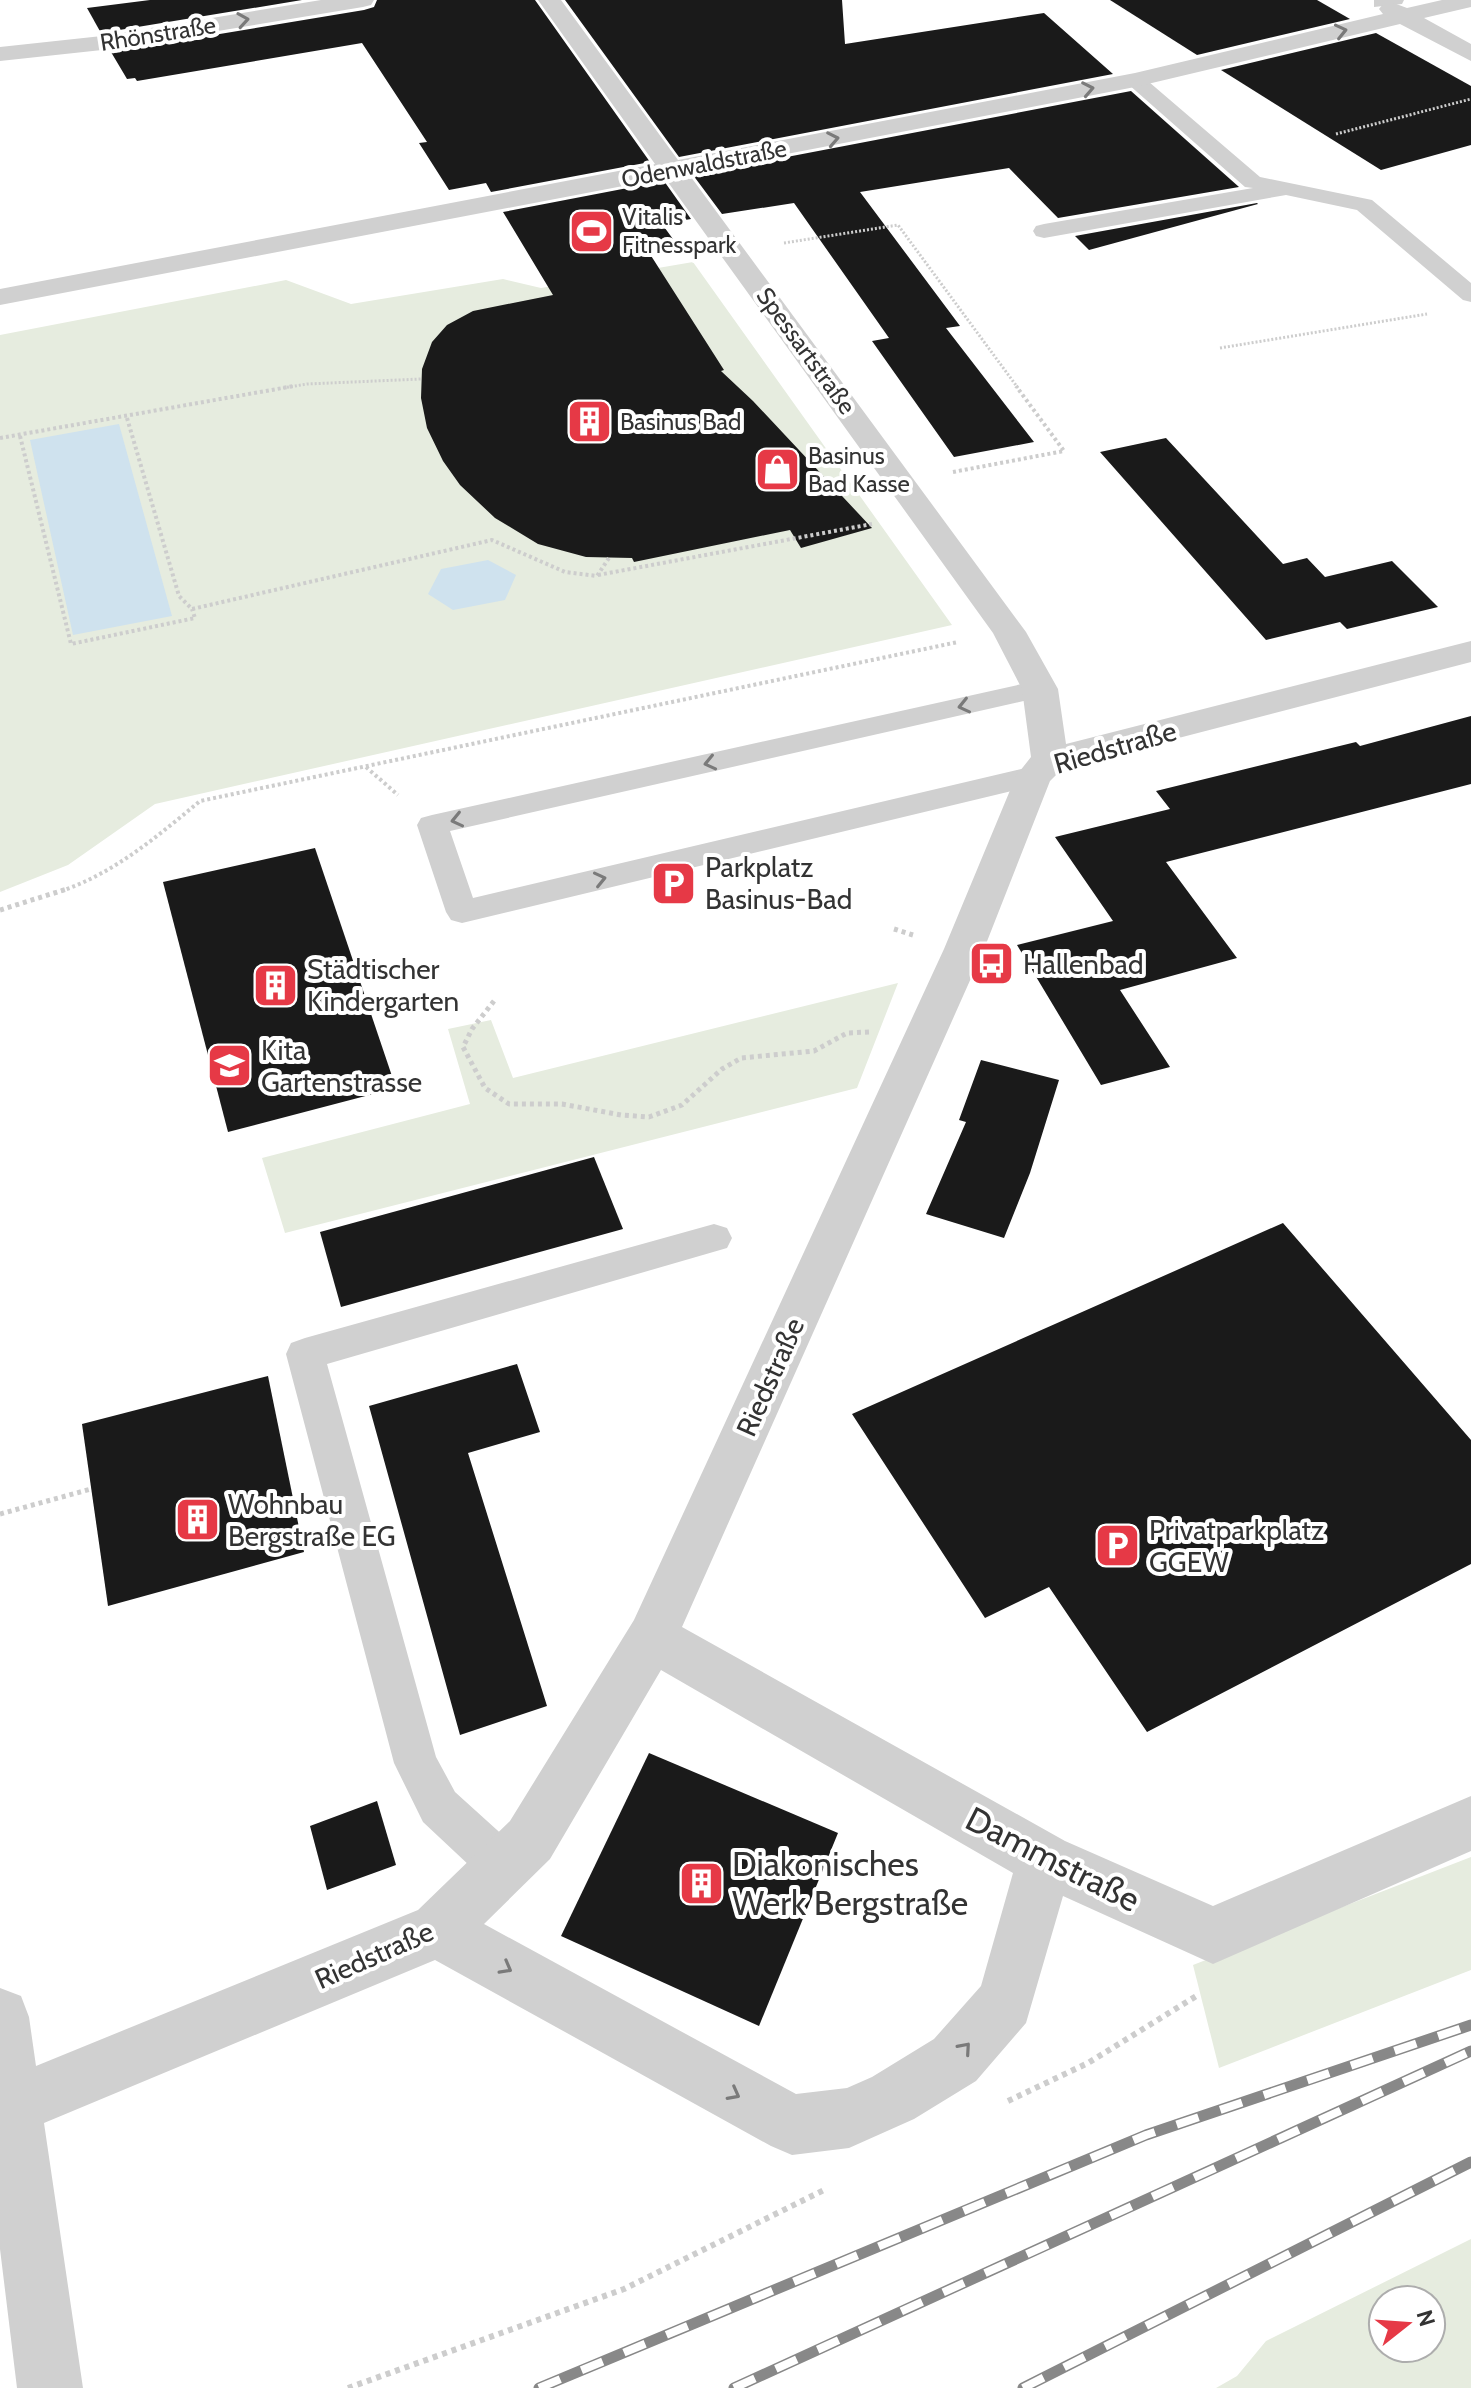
<svg xmlns="http://www.w3.org/2000/svg" width="1471" height="2388" viewBox="0 0 1471 2388" font-family="Cabin,sans-serif">
  <style>
    .green { fill: #e6ecdf; fill-rule: evenodd }
    .water { fill: #cfe2ee }
    .building { fill: #1a1a1a }
    .lines { fill: none; stroke-linecap: round; stroke-linejoin: round }
    .path-far3 { stroke: #cdcdcd; stroke-width: 3; stroke-dasharray: 2 2; stroke-linecap: butt }
    .path-far2 { stroke: #cdcdcd; stroke-width: 4; stroke-dasharray: 3 3; stroke-linecap: butt }
    .path-far1 { stroke: #cdcdcd; stroke-width: 5; stroke-dasharray: 4 4; stroke-linecap: butt }
    .path { stroke: #cdcdcd; stroke-width: 6; stroke-dasharray: 5 5; stroke-linecap: butt }
    .lane { fill: #d0d0d0; fill-rule: evenodd }
    .street { fill: #d0d0d0; fill-rule: evenodd }
    .rail-casing { stroke: #888; stroke-width: 11 }
    .rail { stroke: #fff; stroke-width: 8; stroke-dasharray: 23; stroke-linecap: butt }
    .oneway { stroke: #7a7a7a }
    .labels { text-anchor: middle; stroke-width: 8; stroke-linejoin: round; paint-order: stroke }
    .far-street-label { font-size: 24px; fill: #333; stroke: #fff }
    .far-poi-label { font-size: 24px; fill: #333; stroke: #fff; text-anchor: start }
    .street-label { font-size: 28px; fill: #333; stroke: #fff }
    .poi-label { font-size: 28px; fill: #333; stroke: #fff; text-anchor: start }
    .near-street-label { font-size: 34px; fill: #333; stroke: #fff }
    .near-poi-label { font-size: 34px; fill: #333; stroke: #fff; text-anchor: start }
  </style>
  <rect width="100%" height="100%" fill="#fff"/>
  <g class="green">
    <path d="M693 262 952 625 155 804 68 865 0 892V335L286 280 351 304 503 279 541 288Z"/>
    <path d="M898 983 857 1088 285 1233 262 1158 470 1104 448 1029 491 1020 513 1078Z"/>
    <path d="M1471 1857V1970L1219 2068 1193 1965Z"/>
    <path d="M1471 2239V2388H1216L1237 2376 1266 2341ZM1383 2300H1431V2348H1383Z"/>
  </g>
  <g class="water">
    <path d="M119 424 172 616 73 635 30 440Z"/>
    <path d="M488 560 516 575 505 600 453 610 428 594 441 569Z"/>
  </g>
  <g class="building">
    <path d="M150 0H302L101 33 87 8Z"/>
    <path d="M377 0H535L650 162 491 192 486 183 449 190 419 143 427 142 362 43 137 81 135 78 127 79 111 52 364 10 374 7Z"/>
    <path d="M565 0H842L845 44 1044 13 1113 74 679 157Z"/>
    <path d="M1110 0H1317L1350 19 1197 55Z"/>
    <path d="M1376 33 1471 86V145L1381 170 1221 70Z"/>
    <path d="M1131 91 1239 187 1058 218 1009 168 860 192 960 326 946 328 1034 442 954 457 872 341 889 338 794 203 722 214 693 175Z"/>
    <path d="M664 181 691 219 662 224 678 246 648 251 724 370 721 371 753 401 872 528 801 548 790 530 634 562 632 558 586 557 538 544 495 518 460 485 443 461 427 428 421 398 422 369 432 342 447 325 473 311 553 295 503 212Z"/>
    <path d="M1258 204 1089 250 1075 236 1257 203Z"/>
    <path d="M1166 438 1283 564 1307 558 1325 577 1392 561 1438 607 1347 629 1340 622 1266 640 1100 452Z"/>
    <path d="M1471 716V784L1166 862 1237 958 1120 990 1170 1067 1101 1085 1017 945 1113 921 1055 837 1170 809 1156 791 1356 742 1360 746Z"/>
    <path d="M315 848 396 1088 228 1132 163 882Z"/>
    <path d="M981 1060 1059 1080 1030 1173 1004 1238 926 1214 966 1122 959 1120Z"/>
    <path d="M594 1157 623 1229 341 1307 320 1232Z"/>
    <path d="M1283 1223 1471 1440V1564L1147 1732 1049 1587 985 1618 852 1414Z"/>
    <path d="M517 1364 540 1432 468 1453 547 1706 460 1735 369 1406Z"/>
    <path d="M268 1376 304 1552 108 1606 82 1424Z"/>
    <path d="M649 1753 838 1833 759 2026 561 1936Z"/>
    <path d="M377 1801 396 1865 327 1890 310 1826Z"/>
  </g>
  <g class="lines">
    <g class="path-far3">
      <path d="M1336 134 1471 99"/>
      <path d="M784 243 898 225 1018 388"/>
      <path d="M1220 348 1427 314"/>
      <path d="M283 388 307 384 421 379"/>
    </g>
    <g class="path-far2">
      <path d="M127 418 179 596 192 609 492 540 565 572 597 576 609 558"/>
      <path d="M20 436 71 644 195 618 192 609"/>
      <path d="M0 438 294 386"/>
      <path d="M807 459 822 455"/>
      <path d="M953 472 1064 451 1016 386"/>
      <path d="M598 575 872 524"/>
      <path d="M366 767 398 795"/>
      <path d="M61 891C113 874 158 836 200 801L958 642"/>
    </g>
    <g class="path-far1">
      <path d="M0 910 67 889"/>
      <path d="M894 929 913 935"/>
      <path d="M494 1001 472 1029 463 1047 485 1088 509 1104H562L621 1115 649 1117 682 1105 722 1069 741 1058 814 1051 847 1033 869 1032"/>
      <path d="M0 1514 91 1489"/>
    </g>
    <g class="path">
      <path d="M1008 2101 1088 2063 1198 1995"/>
      <path d="M348 2388 624 2289 826 2189"/>
    </g>
    <g class="lane">
      <path d="M1374 0H1404L1402 4 1374 7Z"/>
      <path d="M1135 74 1142 76 1260 177 1372 200 1471 283V302L1463 300 1357 210 1286 195 1044 238 1036 236 1033 231 1036 226 1044 224 1253 188 1245 187 1128 84 1125 80Z"/>
      <path d="M1040 680 1050 683 1054 689 1050 695 450 831 473 898 1034 766 1045 769 1049 776 1045 783 462 923 451 920 446 912 417 825 421 818 432 815Z"/>
      <path d="M714 1224 727 1228 732 1238 727 1248 327 1364 436 1757 455 1792 519 1850 526 1866 519 1882 503 1889 487 1882 423 1822 394 1763 286 1354 291 1343 305 1338Z"/>
    </g>
    <g class="street">
      <path d="M321 0H374L371 5 363 7 102 50 0 61V47L102 36Z"/>
      <path d="M538 0H561L678 160 1135 73 1383 14 1379 9 1383 4 1391 2 1407 8 1442 0H1471V7L1424 18 1471 44V61L1400 24 1135 87 688 173 1026 632 1058 689 1066 744 1471 641V662L1063 768 1050 781 984 949 682 1627 1065 1841 1213 1906 1471 1796V1851L1213 1964 1063 1896 1026 2023 976 2081 914 2119 849 2148 792 2155 771 2146 435 1960 44 2123 83 2388H17L0 2249V1988L21 1996 29 2017 36 2066 418 1910 510 1821 634 1620 944 949 1016 776 1031 757 1022 689 993 633 665 178 0 305V289L655 164ZM661 1670 1013 1873 981 1986 934 2039 872 2077 847 2088 796 2094 484 1924 550 1859Z"/>
    </g>
    <defs>
      <g id="rail">
        <path d="M539 2388 1146 2135 1471 2025"/>
        <path d="M734 2388 1471 2051"/>
        <path d="M1023 2388 1471 2162"/>
      </g>
    </defs>
    <use href="#rail" class="rail-casing"/>
    <use href="#rail" class="rail"/>
  </g>
  <defs><path id="oneway-chevron" d="M-2-3.5L2.5 0L-2 3.5" fill="none" stroke-width="1.6" stroke-linecap="round" stroke-linejoin="round" transform="scale(2)"/></defs>
  <g class="oneway">
    <use href="#oneway-chevron" transform="translate(243 20) rotate(-9)"/>
    <use href="#oneway-chevron" transform="translate(1341 31) rotate(-13)"/>
    <use href="#oneway-chevron" transform="translate(1088 89) rotate(-11)"/>
    <use href="#oneway-chevron" transform="translate(833 139) rotate(-11)"/>
    <use href="#oneway-chevron" transform="translate(964 706) rotate(167)"/>
    <use href="#oneway-chevron" transform="translate(710 763) rotate(167)"/>
    <use href="#oneway-chevron" transform="translate(457 820) rotate(167)"/>
    <use href="#oneway-chevron" transform="translate(600 879) rotate(-13)"/>
    <use href="#oneway-chevron" transform="translate(506 1968) rotate(29)"/>
    <use href="#oneway-chevron" transform="translate(965 2048) rotate(-49)"/>
    <use href="#oneway-chevron" transform="translate(734 2094) rotate(28)"/>
  </g>
  <defs>
    <symbol id="stadium-square" viewBox="-11 -11 22 22"><rect x="-9" y="-9" width="18" height="18" rx="4" fill="#e63946" stroke="#fff"/><path d="M0-5a6.5 5 0 1 0 0 10a6.5 5 0 1 0 0-10ZM-3.5-1.8h7v3.6h-7Z" fill="#fff"/></symbol>
    <symbol id="building-square" viewBox="-11 -11 22 22"><rect x="-9" y="-9" width="18" height="18" rx="4" fill="#e63946" stroke="#fff"/><path d="M-4-6H4V6H1V3H-1V6H-4ZM-2.5-4.3h1.7v1.8h-1.7ZM.8-4.3h1.7v1.8H.8ZM-2.5-1h1.7V.8h-1.7ZM.8-1h1.7V.8H.8Z" fill="#fff"/></symbol>
    <symbol id="shop-square" viewBox="-11 -11 22 22"><rect x="-9" y="-9" width="18" height="18" rx="4" fill="#e63946" stroke="#fff"/><path d="M-5-2.5h2.3a2.7 3.5 0 0 1 5.4 0H5L5.5 6h-11ZM-1.5-2.5h3a1.5 2.3 0 0 0-3 0Z" fill="#fff"/></symbol>
    <symbol id="parking-square" viewBox="-11 -11 22 22"><rect x="-9" y="-9" width="18" height="18" rx="4" fill="#e63946" stroke="#fff"/><path d="M-3.5-5.5H1a3.5 3.5 0 0 1 0 7H-1V5.5H-3.5ZM-1-3.4V-.6H.8a1.4 1.4 0 0 0 0-2.8Z" fill="#fff"/></symbol>
    <symbol id="bus-square" viewBox="-11 -11 22 22"><rect x="-9" y="-9" width="18" height="18" rx="4" fill="#e63946" stroke="#fff"/><path d="M-5-6H5V4H4V6H2V4H-2V6H-4V4H-5ZM-3.5-4V0h7V-4ZM-3.5 1.2v1.5H-2V1.2ZM2 1.2v1.5H3.5V1.2Z" fill="#fff"/></symbol>
    <symbol id="school-square" viewBox="-11 -11 22 22"><rect x="-9" y="-9" width="18" height="18" rx="4" fill="#e63946" stroke="#fff"/><path d="M0-5L7-2L0 1L-7-2ZM-4 1L0 2.5L4 1V4Q0 6-4 4Z" fill="#fff"/></symbol>
  </defs>
  <g fill-rule="evenodd">
    <use href="#stadium-square" x="566" y="206" width="51" height="51"/>
    <use href="#building-square" x="564" y="396" width="51" height="51"/>
    <use href="#shop-square" x="752" y="444" width="51" height="51"/>
    <use href="#parking-square" x="648" y="858" width="51" height="51"/>
    <use href="#bus-square" x="966" y="938" width="51" height="51"/>
    <use href="#building-square" x="250" y="960" width="51" height="51"/>
    <use href="#school-square" x="204" y="1040" width="51" height="51"/>
    <use href="#building-square" x="172" y="1494" width="51" height="51"/>
    <use href="#parking-square" x="1092" y="1520" width="51" height="51"/>
    <use href="#building-square" x="676" y="1858" width="51" height="51"/>
  </g>
  <g class="labels">
    <g class="far-street-label">
      <text transform="translate(158 34) rotate(-9)" y="8">Rhönstraße</text>
      <text transform="translate(704 164) rotate(-11)" y="8">Odenwaldstraße</text>
      <text transform="translate(806 351) rotate(54)" y="8">Spessartstraße</text>
    </g>
    <g class="far-poi-label">
      <text x="622" y="225">Vitalis<tspan x="622" dy="28">Fitnesspark</tspan></text>
      <text x="620" y="430">Basinus Bad</text>
      <text x="808" y="464">Basinus<tspan x="808" dy="28">Bad Kasse</tspan></text>
    </g>
    <g class="street-label">
      <text transform="translate(1115 747) rotate(-16)" y="10">Riedstraße</text>
      <text transform="translate(770 1377) rotate(-66)" y="10">Riedstraße</text>
      <text transform="translate(374 1955) rotate(-24)" y="10">Riedstraße</text>
    </g>
    <g class="poi-label">
      <text x="705" y="877">Parkplatz<tspan x="705" dy="32">Basinus-Bad</tspan></text>
      <text x="1023" y="974">Hallenbad</text>
      <text x="307" y="979">Städtischer<tspan x="307" dy="32">Kindergarten</tspan></text>
      <text x="261" y="1060">Kita<tspan x="261" dy="32">Gartenstrasse</tspan></text>
      <text x="228" y="1514">Wohnbau<tspan x="228" dy="32">Bergstraße EG</tspan></text>
      <text x="1149" y="1540">Privatparkplatz<tspan x="1149" dy="32">GGEW</tspan></text>
    </g>
    <g class="near-street-label">
      <text transform="translate(1053 1859) rotate(27)" y="12">Dammstraße</text>
    </g>
    <g class="near-poi-label">
      <text x="732" y="1876">Diakonisches<tspan x="732" dy="39">Werk Bergstraße</tspan></text>
    </g>
  </g>
  <g transform="translate(1407 2324) rotate(73)"><circle r="38" fill="#ffffff" stroke="#adadad" stroke-width="2"/>
  <path d="M0-6L14 30L0 20L-14 30Z" fill="#e63946"/>
  <text y="-12" font-size="22" font-weight="bold" text-anchor="middle" fill="#333333">N</text>
  </g>
</svg>
